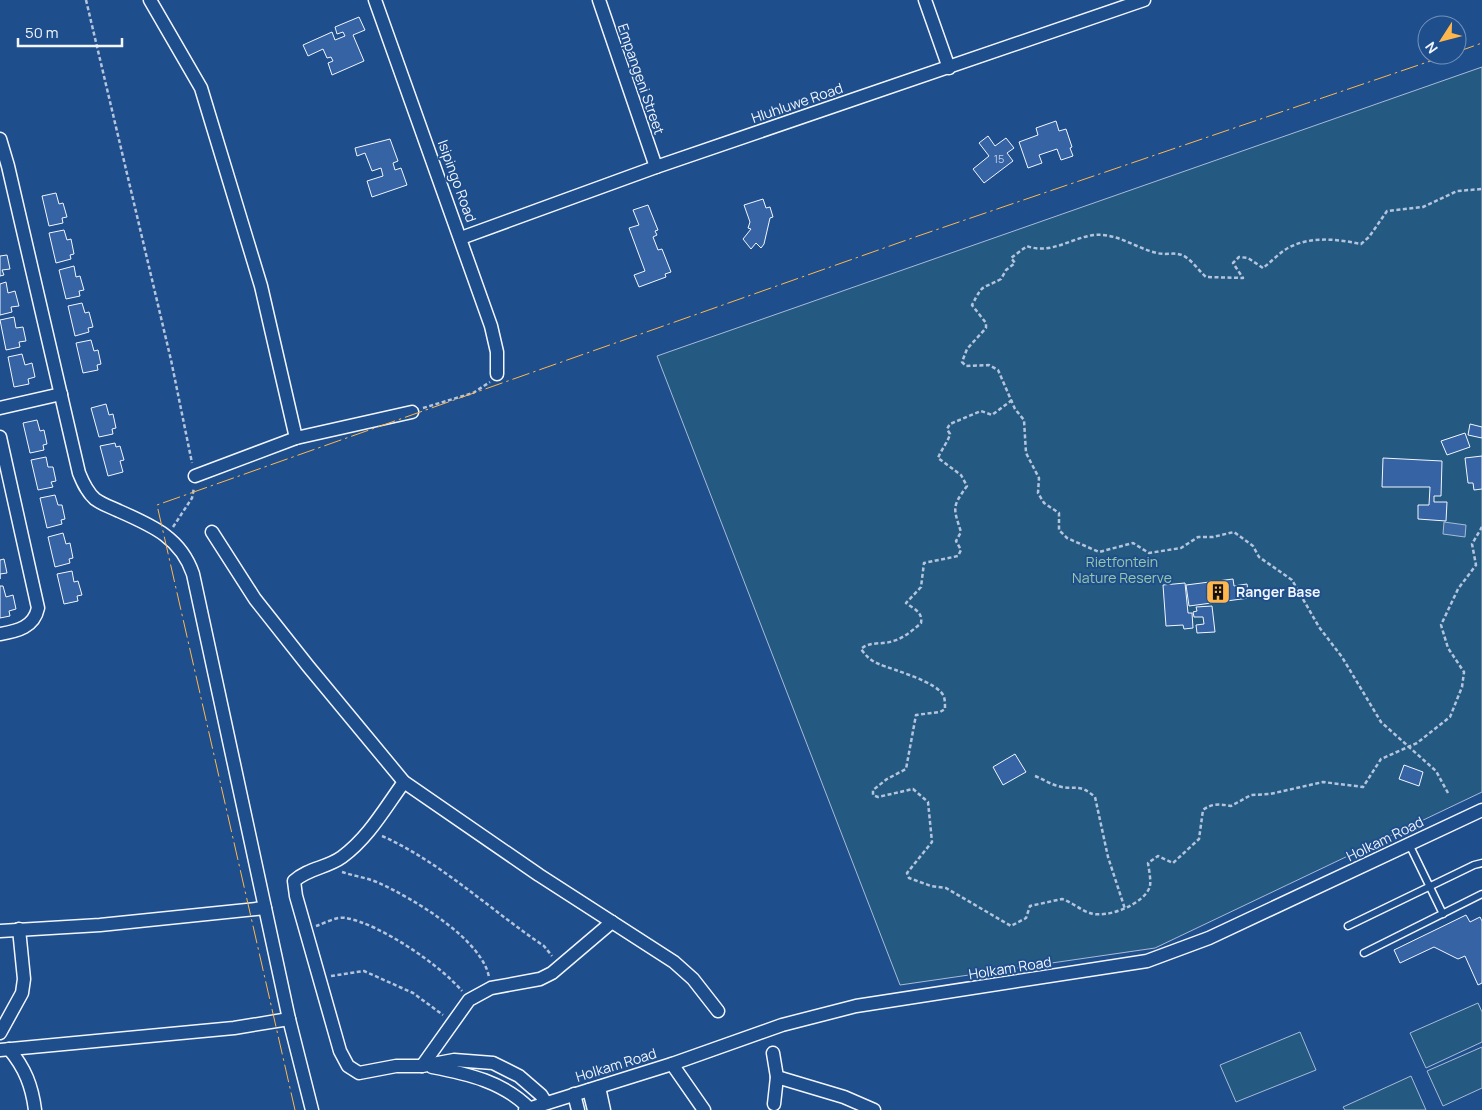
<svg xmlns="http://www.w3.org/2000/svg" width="1482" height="1110" viewBox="0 0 1482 1110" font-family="Manrope,sans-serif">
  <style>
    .green { fill: #245a82; stroke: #a8bbd7 }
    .water { fill: #3b69a3; stroke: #a8bbd7 }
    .building { fill: #3563a3; stroke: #f2f6ff }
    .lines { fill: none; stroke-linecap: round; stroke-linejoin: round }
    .lane-casing { stroke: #f2f6ff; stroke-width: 9 }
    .street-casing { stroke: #f2f6ff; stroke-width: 15 }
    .path { stroke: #b3c4dc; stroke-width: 2.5; stroke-dasharray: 4 2.5; stroke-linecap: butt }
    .lane { stroke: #1f4e8c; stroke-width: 6 }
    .street { stroke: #1f4e8c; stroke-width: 12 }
    .power { stroke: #ffb74d; stroke-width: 1; stroke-dasharray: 18 4 2.5 4; stroke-linecap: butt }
    .labels { text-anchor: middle; stroke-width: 4; stroke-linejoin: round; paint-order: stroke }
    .number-label { font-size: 11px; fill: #c3d1e8 }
    .street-label { font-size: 14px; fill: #f2f6ff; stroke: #1f4e8c }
    .park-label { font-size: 14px; fill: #97c8a6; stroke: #1f4e8c }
    .poi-label { font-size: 14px; font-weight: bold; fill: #f2f6ff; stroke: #1f4e8c; text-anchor: start }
  </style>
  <rect width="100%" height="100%" fill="#1f4e8c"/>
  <g class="green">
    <path d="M1482 67V792L1155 948 900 985 657 356Z"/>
    <path d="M1478 1003 1482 1012V1042L1426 1068 1410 1033Z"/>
    <path d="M1300 1032 1316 1070 1236 1102 1220 1065Z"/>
    <path d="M1482 1047V1088L1443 1106 1427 1071Z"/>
    <path d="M1411 1076 1426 1110H1345L1343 1107Z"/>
  </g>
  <path class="water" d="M1444 522 1466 525 1465 537 1443 534Z"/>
  <g class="building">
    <path d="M359 17 365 30 353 35 364 61 332 75 328 63 333 61 331 57 327 58 323 49 308 56 303 45 332 32 335 40 345 36 343 32 337 34 335 27Z"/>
    <path d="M1056 121 1059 131 1066 129 1072 147 1070 148 1073 156 1061 160 1057 149 1039 155 1042 163 1028 168 1019 142 1038 135 1036 128Z"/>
    <path d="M988 136 995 146 1006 138 1014 148 1007 153 1013 161 984 183 973 169 989 156 979 143Z"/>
    <path d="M390 139 398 161 393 163 395 170 401 168 407 185 372 197 367 181 383 176 381 168 372 171 365 153 357 156 355 148Z"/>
    <path d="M56 193 59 204 63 203 67 217 62 218 63 223 49 226 42 196Z"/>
    <path d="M763 199 766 208 770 207 773 217 770 218 764 244 761 248 756 243 751 249 743 239 751 229 748 228 750 222 744 205Z"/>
    <path d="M648 205 658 230 655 231 657 235 653 237 658 250 662 249 671 272 665 274 666 277 639 287 634 275 645 271 629 228 639 225 633 210Z"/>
    <path d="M64 230 67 240 71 239 74 254 70 255 71 259 56 263 49 233Z"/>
    <path d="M7 255 10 269 2 270 4 275 0 276V256Z"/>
    <path d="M74 266 76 277 80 276 84 290 79 291 80 296 66 299 59 270Z"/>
    <path d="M6 282 8 293 15 291 19 306 11 307 12 312 0 315V284Z"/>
    <path d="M82 303 85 313 89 312 93 327 88 328 89 332 75 336 68 306Z"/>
    <path d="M14 317 16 328 23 327 26 341 19 342 20 347 6 350 0 320Z"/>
    <path d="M91 340 94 351 98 350 101 364 97 365 98 370 83 373 76 343Z"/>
    <path d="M22 354 25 365 32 363 35 377 28 379 29 384 14 387 8 357Z"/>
    <path d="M106 404 109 415 113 414 116 428 112 429 113 434 99 437 91 408Z"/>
    <path d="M37 420 40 431 44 430 47 444 43 445 44 450 30 453 23 423Z"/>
    <path d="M1470 424 1482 427V438L1468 435Z"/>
    <path d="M1465 433 1470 447 1447 455 1441 441Z"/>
    <path d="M115 443 116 447 120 446 124 460 120 461 123 472 108 476 100 446Z"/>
    <path d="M1482 456V489L1474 490 1473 483H1468L1465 458Z"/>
    <path d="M46 457 48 467H53L56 481 51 482 53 487 38 490 31 460Z"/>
    <path d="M1383 458 1442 461 1441 496H1434V502H1447L1446 521 1418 519V505H1429L1430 487H1382Z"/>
    <path d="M55 495 58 505H62L65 519 61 520 62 524 47 528 40 498Z"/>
    <path d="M63 533 66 544 70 543 73 558 69 559 70 563 55 567 48 537Z"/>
    <path d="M4 559 7 573 0 574V579V560Z"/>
    <path d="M72 571 74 582 78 581 82 595 77 596 78 601 64 604 57 574Z"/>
    <path d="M1233 579 1234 586 1247 584 1249 598 1189 606 1186 585Z"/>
    <path d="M1185 583 1188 613H1192L1193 628 1184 629 1183 625 1166 626 1163 585Z"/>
    <path d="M0 586H3L6 597 13 595 16 609 9 611 10 616 0 618Z"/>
    <path d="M1212 606 1215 632 1197 633 1196 625 1204 624 1203 617H1194L1193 612 1197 611 1196 607Z"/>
    <path d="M1015 754 1026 772 1003 785 993 767Z"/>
    <path d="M1404 765 1423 772 1419 786 1399 779Z"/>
    <path d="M1466 915 1470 922 1480 917 1482 921V983L1478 985 1465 956 1458 959 1434 947 1400 963 1394 950Z"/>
  </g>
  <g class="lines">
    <defs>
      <g id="lane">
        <path d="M1409 844 1443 914"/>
        <path d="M1348 926 1474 865 1482 863"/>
        <path d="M1364 953 1482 894"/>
      </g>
      <g id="street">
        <path d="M150 0 201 88 261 286 296 438"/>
        <path d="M375 0 491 326 497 352V374"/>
        <path d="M599 0 656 167"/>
        <path d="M925 0 949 68"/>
        <path d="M0 139 8 166 79 473C83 483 87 492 95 499 103 505 111 507 119 511 153 526 181 538 193 574L289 1019 312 1110"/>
        <path d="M461 238 656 167 1144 0"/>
        <path d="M0 408 61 394"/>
        <path d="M0 437 38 608C34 627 18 631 0 634"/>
        <path d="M195 476 296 438 412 412"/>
        <path d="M212 532 255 599 308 666 404 782 539 875 674 962 693 979 718 1011"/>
        <path d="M404 782C385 808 369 837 342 857 327 868 308 868 294 881L296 896 340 1051 348 1066 359 1073 396 1066H422L454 1060 493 1063 519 1076 541 1095 546 1103"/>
        <path d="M0 931 100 925 265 908"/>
        <path d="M0 1033 22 993 24 979 19 929"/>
        <path d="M9 1049C25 1068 32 1086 35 1110"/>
        <path d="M0 1050 234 1028 289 1019"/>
        <path d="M773 1053 777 1077 774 1104"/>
        <path d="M672 1064 704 1110"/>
        <path d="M422 1066 469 1000 491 988 540 979 552 973 612 922"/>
        <path d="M432 1067C469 1074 503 1082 529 1108"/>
        <path d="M777 1077 844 1097 874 1110"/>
        <path d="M599 1087 604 1110"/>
        <path d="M589 1090 594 1110"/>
        <path d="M574 1094 578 1110"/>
        <path d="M525 1110 672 1064 782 1025 856 1006 1147 961 1209 938 1482 810"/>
      </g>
    </defs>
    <use href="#lane" class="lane-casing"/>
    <use href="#street" class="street-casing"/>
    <g class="path">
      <path d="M86 0 171 360 192 463"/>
      <path d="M1012 400 992 415 981 411 950 424 947 429 950 434C948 442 941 450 938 458L961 475 967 486C952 507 953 507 961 532L956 541 961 550 958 556 924 563 921 587 906 603C914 609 923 612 921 623 913 630 904 638 893 641 883 645 869 641 861 649 866 656 871 661 879 664 893 670 939 682 944 697 945 700 945 705 945 709L940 712 916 715 906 769 887 779 873 790V795L878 797 913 789 928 802 932 842 907 873 909 878 931 886 946 888 1011 926 1026 918 1030 906 1062 899C1072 902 1080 910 1090 913 1107 919 1145 904 1150 886 1151 879 1149 870 1148 863L1158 856 1173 863 1199 839 1203 810C1212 803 1220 804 1231 806L1251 795 1270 794 1323 782 1363 787 1381 759 1417 743 1450 717 1462 687 1464 672 1448 648 1441 625 1458 589 1476 565 1472 544 1482 527"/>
      <path d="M423 408 473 393 490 382"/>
      <path d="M173 527 192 498 194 488"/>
      <path d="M1035 776C1043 779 1050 784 1058 786 1075 791 1078 782 1095 797L1108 857 1125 909"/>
      <path d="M1448 793 1436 771 1381 722 1342 657 1319 627 1292 580 1259 557 1253 546 1234 532 1213 537H1198L1181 548 1149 553 1133 543 1099 552 1067 538 1059 530V513L1044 503 1038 493 1039 478 1026 453 1024 420 1015 409 998 370 989 365 966 366 962 362 967 349 986 328V323L972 305C984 282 981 290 1001 279L1006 270 1015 263 1011 258 1027 246C1050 255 1071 238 1094 235 1118 233 1135 248 1157 253 1168 256 1177 250 1187 258 1194 263 1200 272 1206 277L1243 278 1233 263 1239 257 1248 258 1263 268C1271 262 1279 253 1288 248 1310 236 1337 239 1361 244L1369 237 1387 211 1423 207 1457 191 1482 189"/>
      <path d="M382 836C442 863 489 909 544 946L552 956"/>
      <path d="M342 872C354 876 368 878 379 883 412 898 482 939 489 977"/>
      <path d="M316 926C325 923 337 916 346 918 380 924 440 965 462 991"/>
      <path d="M331 976 364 971 413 993 443 1015"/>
    </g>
    <use href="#lane" class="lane"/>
    <use href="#street" class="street"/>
    <g class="power">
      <path d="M1457 52 1482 43"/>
      <path d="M295 1110 157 505 918 236 1448 55"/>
    </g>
  </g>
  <defs>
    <symbol id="building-square" viewBox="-11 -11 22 22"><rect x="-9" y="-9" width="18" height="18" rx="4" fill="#ffb74d" stroke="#1f4e8c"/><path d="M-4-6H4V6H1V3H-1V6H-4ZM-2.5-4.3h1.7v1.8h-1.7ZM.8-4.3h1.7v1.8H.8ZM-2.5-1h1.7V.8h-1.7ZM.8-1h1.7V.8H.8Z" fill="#111"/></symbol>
  </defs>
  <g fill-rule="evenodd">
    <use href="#building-square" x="1204" y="578" width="28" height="28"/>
  </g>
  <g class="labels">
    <g class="number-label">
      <text x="999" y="163">15</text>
    </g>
    <g class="street-label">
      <text transform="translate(641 79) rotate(71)" y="5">Empangeni Street</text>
      <text transform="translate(797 103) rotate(-19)" y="5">Hluhluwe Road</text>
      <text transform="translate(457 181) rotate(70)" y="5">Isipingo Road</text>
      <text transform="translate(1385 839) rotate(-26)" y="5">Holkam Road</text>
      <text transform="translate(1010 968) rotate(-9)" y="5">Holkam Road</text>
      <text transform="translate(616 1065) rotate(-17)" y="5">Holkam Road</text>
    </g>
    <g class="park-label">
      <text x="1122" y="567">Rietfontein<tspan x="1122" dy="16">Nature Reserve</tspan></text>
    </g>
    <g class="poi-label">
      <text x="1236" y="597">Ranger Base</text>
    </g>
  </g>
  <g transform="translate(1442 40) rotate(234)"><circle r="24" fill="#1f4e8c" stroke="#7391ba"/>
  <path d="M0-4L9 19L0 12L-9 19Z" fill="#ffb74d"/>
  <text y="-8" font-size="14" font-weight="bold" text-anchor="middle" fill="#f2f6ff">N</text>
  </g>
  <path d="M18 38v8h104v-8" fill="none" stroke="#f2f6ff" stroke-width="2.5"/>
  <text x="25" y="38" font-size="15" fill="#f2f6ff" stroke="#1f4e8c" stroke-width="4" paint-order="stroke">50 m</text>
</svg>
